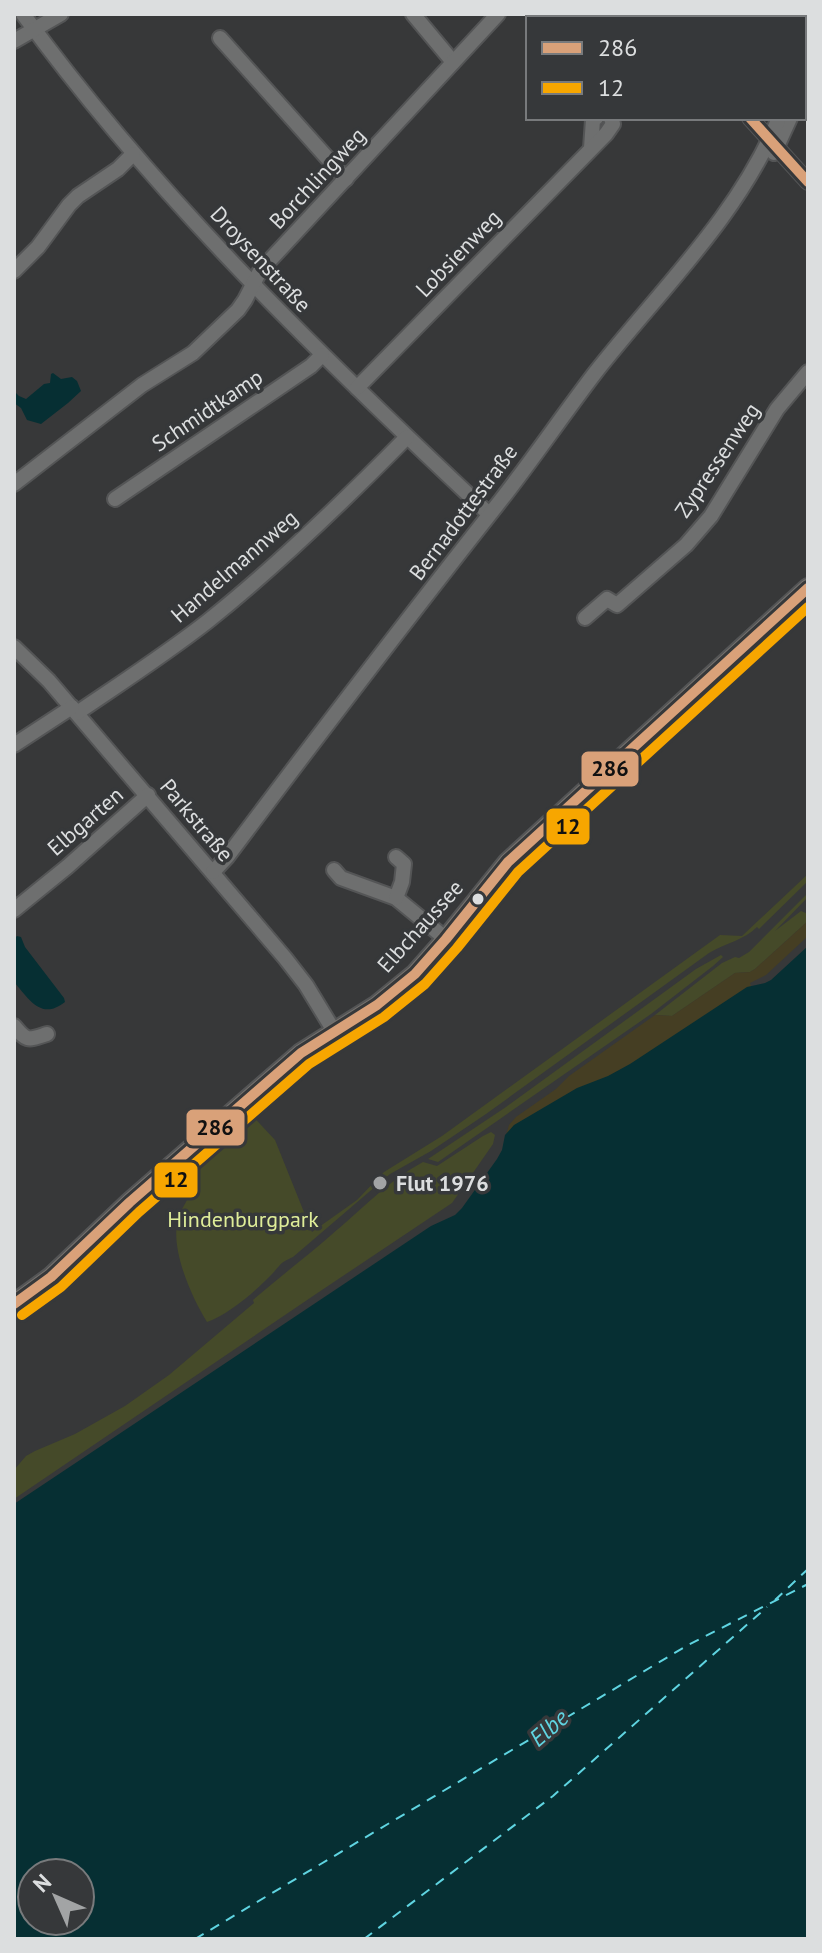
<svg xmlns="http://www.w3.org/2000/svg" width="822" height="1953" viewBox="0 0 822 1953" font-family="'PT Sans',sans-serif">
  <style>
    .green { fill: #454a29 }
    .sand { fill: #453e23 }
    .water { fill: #062f33; fill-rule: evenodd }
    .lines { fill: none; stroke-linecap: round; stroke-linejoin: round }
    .ferry { stroke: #5fd4e1; stroke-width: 2; stroke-dasharray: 10 8; stroke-linecap: butt }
    .minor-casing { stroke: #545556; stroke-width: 18 }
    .major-casing { stroke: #545556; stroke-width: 22 }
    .minor { stroke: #6e6f6f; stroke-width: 14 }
    .major { stroke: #77736f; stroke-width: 18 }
    .bus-1-casing { stroke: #36383a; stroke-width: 16 }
    .bus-2-casing { stroke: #36383a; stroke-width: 16 }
    .bus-1 { stroke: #d9a179; stroke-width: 10 }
    .bus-2 { stroke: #f7a600; stroke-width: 10 }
    .bus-dot { fill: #dcdedf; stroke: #36383a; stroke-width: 3 }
    .poi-dot { fill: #a2a4a5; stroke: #36383a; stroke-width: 3 }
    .labels { text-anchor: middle; stroke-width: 7; stroke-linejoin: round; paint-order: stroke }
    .street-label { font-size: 22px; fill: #dcdedf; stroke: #36383a }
    .poi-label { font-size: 22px; font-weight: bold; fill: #dcdedf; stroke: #36383a; text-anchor: start }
    .park-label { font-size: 22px; fill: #dfed99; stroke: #36383a }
    .water-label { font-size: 24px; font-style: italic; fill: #5fd4e1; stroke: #36383a }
    .line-badge { stroke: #36383a; stroke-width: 3 }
    .pale-badge-label { font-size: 22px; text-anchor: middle; font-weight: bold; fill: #111 }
  </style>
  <rect width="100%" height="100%" fill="#373839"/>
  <g class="green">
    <path d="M808 874V881L759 929 757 927C744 940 726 943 709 953L486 1114 431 1151 390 1174 293 1257C280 1263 282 1263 273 1273 257 1290 228 1315 207 1322 192 1298 172 1253 177 1224 178 1215 183 1208 187 1200L170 1182 249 1112 275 1140 312 1232 357 1200 384 1172 442 1136 720 935 742 936Z"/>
    <path d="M808 893V897L775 931 801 911 808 914V921L755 969 750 972 735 973 672 1016 655 1015 722 963 735 957 739 958 749 952Z"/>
    <path d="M721 955 723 957 713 966 651 1014 438 1162 428 1159 506 1107 696 969Z"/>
    <path d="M491 1132 495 1135 493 1144 452 1203 316 1294 14 1499V1470L26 1456 35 1451 75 1434 125 1406 169 1375 254 1303 253 1300C278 1278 305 1258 330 1236 361 1210 388 1181 423 1162L437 1166 483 1136Z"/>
  </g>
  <path class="sand" d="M808 921V936L766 975 750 983 751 986 760 990 808 963 506 1135 509 1125 516 1117 556 1089 569 1076 655 1015 672 1016 735 973 750 972 755 969Z"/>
  <g class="water">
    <path d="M53 373 61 379 72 377 77 381 81 391 68 403 41 424 27 420 21 408 14 403V391L19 396 26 399 44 384 50 383 51 374Z"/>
    <path d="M17 936 21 937 25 947 64 998 65 1002C41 1021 29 999 14 982V939Z"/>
    <path d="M808 946V1939H14V1504L431 1226 455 1215 462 1208 497 1159 502 1150 505 1135 514 1125 577 1088 608 1076 630 1064 747 987 765 983 771 980ZM32 1873H80V1921H32Z"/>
  </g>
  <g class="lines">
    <g class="ferry">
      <path d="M775 1600 808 1569"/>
      <path d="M195 1939 688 1645 808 1584"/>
      <path d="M364 1939 553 1796 767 1607"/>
    </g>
    <defs>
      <g id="minor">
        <path d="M23 14C158 199 323 358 489 514"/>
        <path d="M413 14 453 62"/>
        <path d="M652 14 656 18"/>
        <path d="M750 14 753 18"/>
        <path d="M220 38 346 179"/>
        <path d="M14 41 61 14"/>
        <path d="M804 72 808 66"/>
        <path d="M750 118 808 182"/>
        <path d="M591 148 593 120 596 118"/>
        <path d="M774 153 790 118"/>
        <path d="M14 271 38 247 69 205 78 196 118 169 133 154"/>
        <path d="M357 388 606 134 613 124 611 118"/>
        <path d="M14 484 142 385 193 353 238 310 245 300 260 271 498 14"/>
        <path d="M115 499 311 366 322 355"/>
        <path d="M585 618 607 599 617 605 686 545 711 516 777 409 808 372"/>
        <path d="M14 647 49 681 285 958 306 985 334 1031"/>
        <path d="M77 713C121 683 166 654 208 621 278 565 344 501 407 437"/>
        <path d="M14 745 72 707"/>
        <path d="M334 870 341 878 396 898 446 939"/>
        <path d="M213 872 227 857C317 737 408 618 501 500 533 459 563 415 595 373 660 290 738 217 779 118"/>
        <path d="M396 898 402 882 404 864 396 857"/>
        <path d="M14 910 67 867 148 795"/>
        <path d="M14 1026C27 1042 28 1040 47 1034"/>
      </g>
      <path id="major" d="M14 1304 51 1277 130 1202 301 1053 377 1005 415 974 446 939 508 862 808 588"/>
    </defs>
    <use href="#minor" class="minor-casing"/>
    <use href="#major" class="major-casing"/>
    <use href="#minor" class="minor"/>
    <use href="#major" class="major"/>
    <defs>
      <g id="bus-1">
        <path d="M750 118 808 182"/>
        <path d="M14 1304 51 1277 130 1202 301 1053 377 1005 415 974 446 939 508 862 808 588"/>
      </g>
      <path id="bus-2" d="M22 1315 61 1287 139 1212 309 1064 384 1017 425 984 457 948 518 872 808 607"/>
    </defs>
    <use href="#bus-1" class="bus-1-casing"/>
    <use href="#bus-2" class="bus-2-casing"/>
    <use href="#bus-1" class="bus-1"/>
    <use href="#bus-2" class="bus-2"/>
  </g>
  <circle class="bus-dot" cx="478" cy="899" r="7"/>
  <circle class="poi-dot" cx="380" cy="1183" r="8"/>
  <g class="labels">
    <g class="street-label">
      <text transform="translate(317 178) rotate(-47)" y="8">Borchlingweg</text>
      <text transform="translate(458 253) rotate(-46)" y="8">Lobsienweg</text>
      <text transform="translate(261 259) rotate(47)" y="8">Droysenstraße</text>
      <text transform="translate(207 410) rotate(-34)" y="8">Schmidtkamp</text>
      <text transform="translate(717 460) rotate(-56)" y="8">Zypressenweg</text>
      <text transform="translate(463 512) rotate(-53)" y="8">Bernadottestraße</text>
      <text transform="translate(234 566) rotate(-41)" y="8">Handelmannweg</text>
      <text transform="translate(197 820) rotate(50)" y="8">Parkstraße</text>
      <text transform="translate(85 821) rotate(-41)" y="8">Elbgarten</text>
      <text transform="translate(420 926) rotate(-48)" y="8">Elbchaussee</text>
    </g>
    <g class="poi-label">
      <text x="396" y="1191">Flut 1976</text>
    </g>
    <g class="park-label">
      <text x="243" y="1227">Hindenburgpark</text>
    </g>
    <g class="water-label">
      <text transform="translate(549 1728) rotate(-41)" y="8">Elbe</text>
    </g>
  </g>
  <g class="line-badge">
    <rect x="580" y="750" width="60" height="38" rx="8" fill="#d9a179"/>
    <rect x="545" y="807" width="46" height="39" rx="8" fill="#f7a600"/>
    <rect x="185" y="1108" width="61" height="39" rx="8" fill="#d9a179"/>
    <rect x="153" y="1161" width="46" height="38" rx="8" fill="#f7a600"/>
  </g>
  <g class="pale-badge-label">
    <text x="610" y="776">286</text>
    <text x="568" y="834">12</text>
    <text x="215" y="1135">286</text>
    <text x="176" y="1187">12</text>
  </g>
  <rect width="822" height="1953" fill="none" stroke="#dcdedf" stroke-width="32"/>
  <rect x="526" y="16" width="280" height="104" fill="#36383a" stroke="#787a7c" stroke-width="2"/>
  <rect x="542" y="42" width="40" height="12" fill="#d9a179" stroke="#787a7c" stroke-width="2"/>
  <text x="598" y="56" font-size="24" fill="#dcdedf">286</text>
  <rect x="542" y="82" width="40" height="12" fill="#f7a600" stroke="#787a7c" stroke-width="2"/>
  <text x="598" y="96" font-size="24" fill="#dcdedf">12</text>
  <g transform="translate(56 1897) rotate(315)"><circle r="38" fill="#36383a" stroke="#787a7c" stroke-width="2"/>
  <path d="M0-6L14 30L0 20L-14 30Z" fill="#a2a4a5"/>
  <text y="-12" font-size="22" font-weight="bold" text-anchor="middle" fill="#dcdedf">N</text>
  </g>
</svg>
